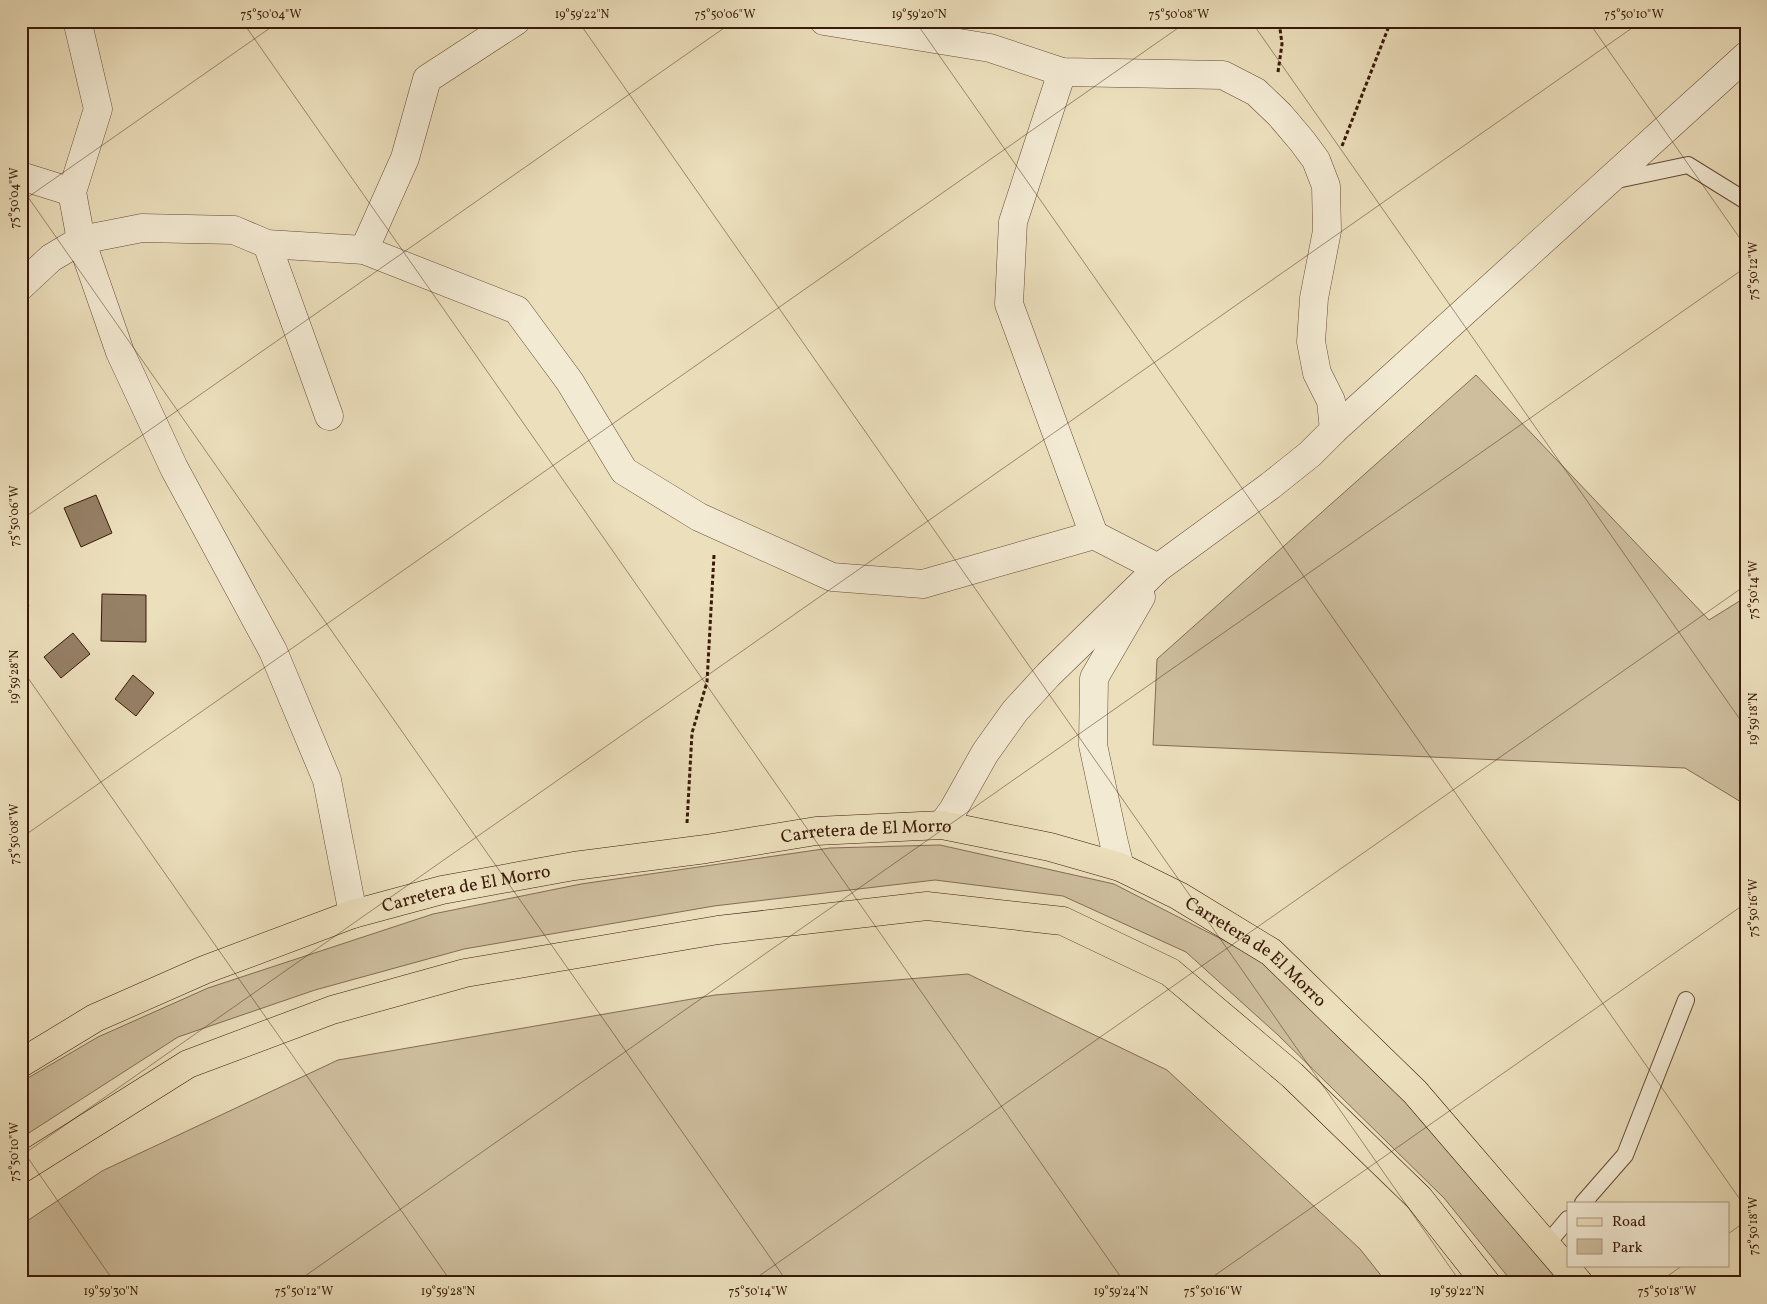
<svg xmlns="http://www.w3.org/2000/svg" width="1767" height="1304" viewBox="0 0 1767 1304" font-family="Vollkorn,serif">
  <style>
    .green { fill: #cebe9e; stroke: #846c54 }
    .building { fill: #968066; stroke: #391a09 }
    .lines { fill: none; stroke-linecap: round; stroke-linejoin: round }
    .lane-casing { stroke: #664b36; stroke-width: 18 }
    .street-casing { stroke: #664b36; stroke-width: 29 }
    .primary-casing { stroke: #391a09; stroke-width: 29 }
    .path { stroke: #391a09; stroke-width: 3; stroke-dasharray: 4 2.5; stroke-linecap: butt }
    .lane { stroke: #f3ead3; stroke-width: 16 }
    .street { stroke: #f3ead3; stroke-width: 28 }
    .primary { stroke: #ecdfbc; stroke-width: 28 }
    .ticks { fill: none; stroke: #391a09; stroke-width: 1; stroke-opacity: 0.45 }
    .labels { text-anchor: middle; stroke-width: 5; stroke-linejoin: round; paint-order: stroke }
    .street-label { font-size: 18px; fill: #391a09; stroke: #f3ead3 }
    .neatline { fill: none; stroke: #391a09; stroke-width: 2 }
    .ticks-label { font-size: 12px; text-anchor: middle; fill: #391a09 }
  </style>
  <rect width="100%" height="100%" fill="#ecdfbc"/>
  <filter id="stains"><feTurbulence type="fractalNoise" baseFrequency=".004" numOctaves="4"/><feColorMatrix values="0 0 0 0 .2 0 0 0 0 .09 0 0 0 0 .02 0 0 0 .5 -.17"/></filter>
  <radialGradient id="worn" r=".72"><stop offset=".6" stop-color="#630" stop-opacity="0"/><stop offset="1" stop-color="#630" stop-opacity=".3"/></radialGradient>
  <g class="green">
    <path d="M1476 375 1709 620 1746 597V805L1685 768 1153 745 1157 659Z"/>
    <path d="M940 845 1114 884 1264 961 1410 1105 1560 1283H1513L1444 1198 1278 1035 1186 952 1063 896 935 880 714 906 464 949 315 990 178 1037 21 1138V1082L98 1037 208 988 433 914 581 884 830 848Z"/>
    <path d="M968 974 1167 1070 1360 1249 1387 1283H21V1225L102 1171 338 1060 715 995Z"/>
  </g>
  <g class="building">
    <path d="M96 495 112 533 81 547 64 508Z"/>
    <path d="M21 594 29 606 21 611Z"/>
    <path d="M102 594 146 595V642L101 641Z"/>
    <path d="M73 633 90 654 61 678 44 657Z"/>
    <path d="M133 675 154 693 136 716 115 699Z"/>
  </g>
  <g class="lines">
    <defs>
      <g id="lane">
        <path d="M1612 181 1688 165 1746 201"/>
        <path d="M1583 1203 1625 1155 1686 1000"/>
        <path d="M1547 1244 1568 1219"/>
      </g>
      <g id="street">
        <path d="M80 21 78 24 98 109 72 192 81 240 120 352 174 468 273 651 327 780 353 914"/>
        <path d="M824 21 990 48 1062 72 1223 75 1256 92 1280 115 1302 141 1316 160 1326 186 1327 231 1314 298 1311 342 1317 373 1331 401 1334 430"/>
        <path d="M1062 72 1013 222 1009 304 1094 535"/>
        <path d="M21 176 72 192"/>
        <path d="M267 244 329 416"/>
        <path d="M364 250 405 158 427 79 516 21"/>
        <path d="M21 286 51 258 81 240 142 228 234 230 267 244 364 250 517 310 570 382 624 471 699 517 832 577 923 584 1094 535 1158 568"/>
        <path d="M942 825 953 810 985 753 1015 711 1048 675 1158 568 1270 486 1310 454 1334 430 1746 56"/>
        <path d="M1120 867 1114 843 1093 745 1094 678 1141 597"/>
      </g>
      <g id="primary">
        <path id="s1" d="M21 1063 95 1018 204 970 353 914 442 890 574 866 706 849 816 831 942 825 1050 847 1120 867 1179 896 1271 952 1415 1092 1579 1283"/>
        <path d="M21 1169 188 1064 332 1010 465 973 718 930 927 906 1063 921 1170 972 1292 1075 1419 1198 1486 1283"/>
      </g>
    </defs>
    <use href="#lane" class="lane-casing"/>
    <use href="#street" class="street-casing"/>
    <use href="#primary" class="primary-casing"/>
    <g class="path">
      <path d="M1278 72 1282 44 1279 21"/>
      <path d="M1342 146 1391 21"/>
      <path d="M687 823 692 733 707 682 714 555"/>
    </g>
    <use href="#lane" class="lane"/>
    <use href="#street" class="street"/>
    <use href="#primary" class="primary"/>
  </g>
  <path class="ticks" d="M242 21 1125 1283M578 21 1461 1283M915 21 1746 1208M1251 21 1746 728M1588 21 1746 247M21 187 788 1283M21 202 280 21M21 520 734 21M21 668 452 1283M21 838 1188 21M21 1148 115 1283M21 1156 1642 21M1728 1234 1746 1221M295 1283 1746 267M749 1283 1746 585M1204 1283 1746 903M1658 1283 1683 1265"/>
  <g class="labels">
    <g class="street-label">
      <text dy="6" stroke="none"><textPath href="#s1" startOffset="886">Carretera de El Morro</textPath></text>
      <text dy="6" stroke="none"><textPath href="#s1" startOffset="481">Carretera de El Morro</textPath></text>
      <text dy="6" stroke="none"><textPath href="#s1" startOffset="1306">Carretera de El Morro</textPath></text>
    </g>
  </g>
  <rect width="1767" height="1304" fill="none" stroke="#ecdfbc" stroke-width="55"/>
  <rect x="1567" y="1202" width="162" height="65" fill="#f3ead3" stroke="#a99782"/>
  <rect x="1577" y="1218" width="25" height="8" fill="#ecdfbc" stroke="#a99782"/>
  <text x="1612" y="1226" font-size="15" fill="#391a09">Road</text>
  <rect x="1577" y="1239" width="25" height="15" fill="#cebe9e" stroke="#a99782"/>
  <text x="1612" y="1252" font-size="15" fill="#391a09">Park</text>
  <rect x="28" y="28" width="1712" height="1248" class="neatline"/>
  <g class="ticks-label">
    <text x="271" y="18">75°50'04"W</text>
    <text x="582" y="18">19°59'22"N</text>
    <text x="725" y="18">75°50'06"W</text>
    <text x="919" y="18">19°59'20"N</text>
    <text x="1179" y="18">75°50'08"W</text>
    <text x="1634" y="18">75°50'10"W</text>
    <text transform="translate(14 198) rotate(-90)" y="4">75°50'04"W</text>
    <text transform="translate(1753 271) rotate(-90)" y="4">75°50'12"W</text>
    <text transform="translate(14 516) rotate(-90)" y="4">75°50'06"W</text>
    <text transform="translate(1753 590) rotate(-90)" y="4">75°50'14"W</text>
    <text transform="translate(14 677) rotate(-90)" y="4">19°59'28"N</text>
    <text transform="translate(1753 719) rotate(-90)" y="4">19°59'18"N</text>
    <text transform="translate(14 834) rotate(-90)" y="4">75°50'08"W</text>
    <text transform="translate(1753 908) rotate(-90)" y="4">75°50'16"W</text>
    <text transform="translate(14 1152) rotate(-90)" y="4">75°50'10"W</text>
    <text transform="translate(1753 1226) rotate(-90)" y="4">75°50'18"W</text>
    <text x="111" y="1295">19°59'30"N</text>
    <text x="304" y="1295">75°50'12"W</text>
    <text x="448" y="1295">19°59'28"N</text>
    <text x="758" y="1295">75°50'14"W</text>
    <text x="1121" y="1295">19°59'24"N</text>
    <text x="1213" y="1295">75°50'16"W</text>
    <text x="1457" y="1295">19°59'22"N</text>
    <text x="1667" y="1295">75°50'18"W</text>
  </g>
  <rect width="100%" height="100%" filter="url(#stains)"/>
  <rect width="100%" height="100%" fill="url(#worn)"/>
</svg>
